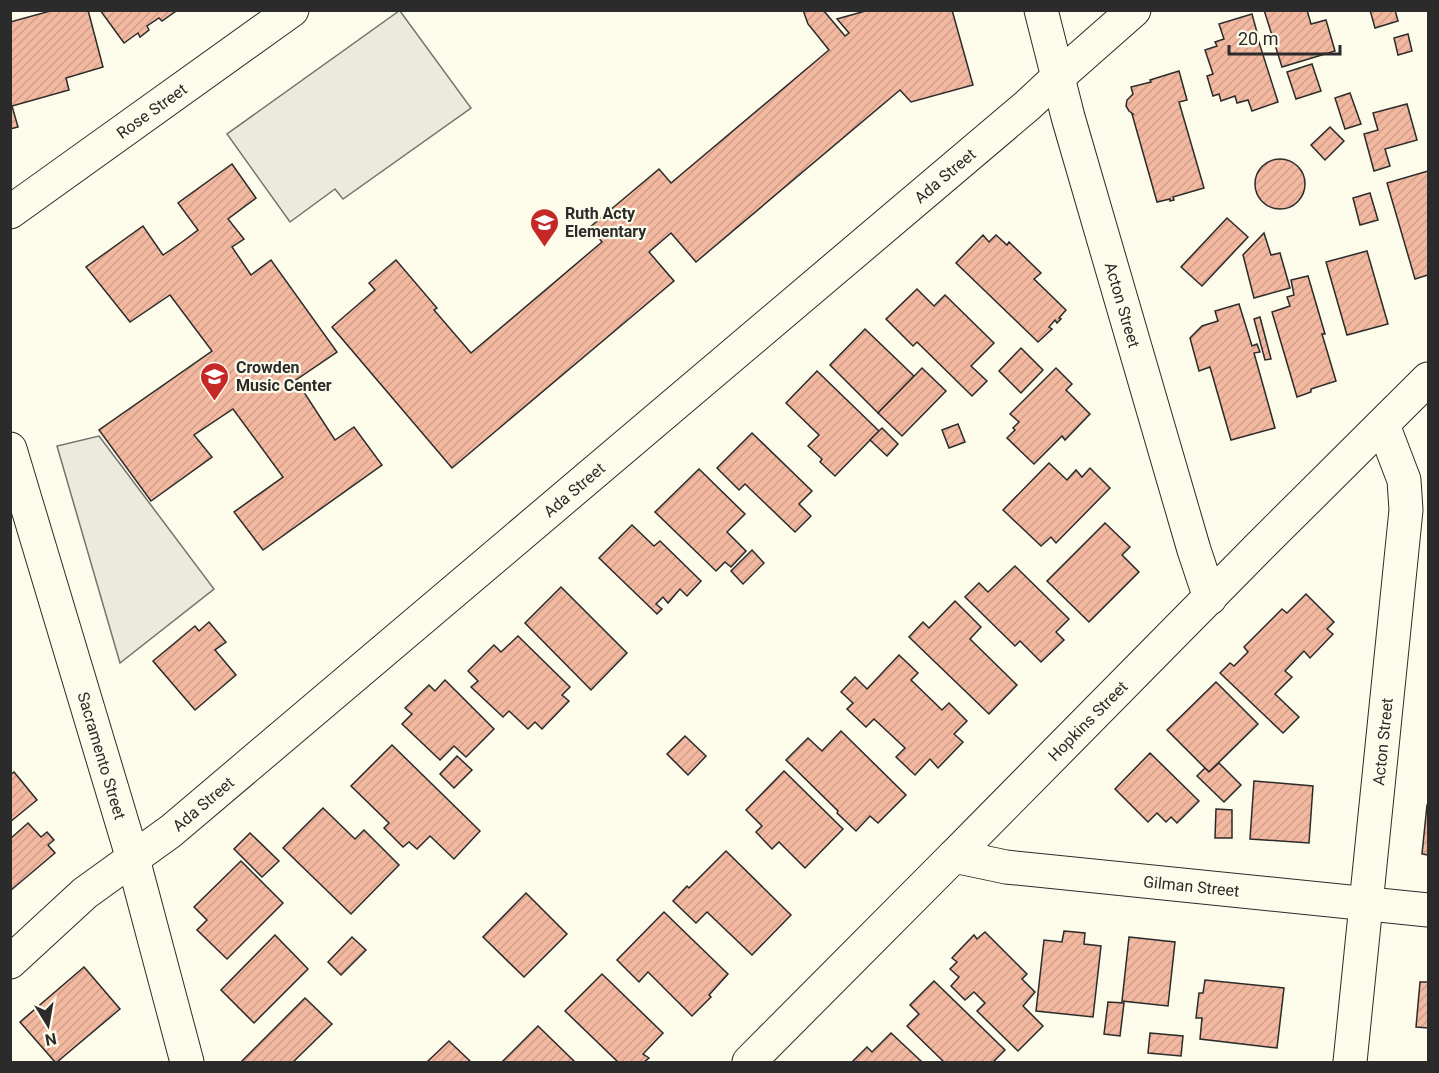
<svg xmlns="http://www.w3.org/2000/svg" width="1439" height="1073" viewBox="0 0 1439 1073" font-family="Roboto,sans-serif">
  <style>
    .green { fill: #ecebdb; stroke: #74746e; stroke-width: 1.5 }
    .parking { fill: #eceadb; stroke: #74746e; stroke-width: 1.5 }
    .building { fill: url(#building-hatch); stroke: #2b2b2b; stroke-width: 1.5 }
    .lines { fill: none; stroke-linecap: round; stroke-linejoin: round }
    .minor-casing { stroke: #2b2b2b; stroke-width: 35 }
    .major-casing { stroke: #2b2b2b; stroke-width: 35 }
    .minor { stroke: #fdfbea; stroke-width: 33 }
    .major { stroke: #fdfbea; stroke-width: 33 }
    .labels { text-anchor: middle; stroke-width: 4.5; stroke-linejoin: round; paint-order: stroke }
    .street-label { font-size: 16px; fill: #2b2b2b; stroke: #fdfbea }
    .poi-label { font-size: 16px; font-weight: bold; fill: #2b2b2b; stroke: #fdfbea; text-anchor: start }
  </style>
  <defs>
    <pattern id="building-hatch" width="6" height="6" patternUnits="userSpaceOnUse" patternTransform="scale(1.5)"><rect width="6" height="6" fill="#f2b8a0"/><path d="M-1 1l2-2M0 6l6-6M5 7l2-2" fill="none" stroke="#d09e8a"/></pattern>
  </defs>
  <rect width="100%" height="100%" fill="#fdfbea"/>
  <path class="green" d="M399 11H400L471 108 343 199 335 189 290 222 227 134Z"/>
  <path class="parking" d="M99 436 214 589 120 663 57 446Z"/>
  <g class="building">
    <path d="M54 10H88L103 67 66 78 69 90 12 106 18 127 10 129V22Z"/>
    <path d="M100 10H176V11L162 21 159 18 147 26 149 30 140 37 138 33 124 43Z"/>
    <path d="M803 10H827L824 11 845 36 849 33 837 19 869 10H952L973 85 911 102 900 90 696 262 671 233 649 252 674 281 452 468 332 327 375 290 369 283 396 260 437 308 434 310 471 353 602 242 590 227 659 169 671 183 829 50 808 24Z"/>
    <path d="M1264 10H1307L1311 24 1326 20 1335 51 1282 67Z"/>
    <path d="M1370 10H1395L1398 21 1375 28Z"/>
    <path d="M1252 14 1258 36H1257L1278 102 1252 111 1248 100 1237 103 1235 96 1221 101 1219 94 1213 96 1207 76 1213 74 1205 50 1217 46 1215 42 1224 39 1219 24Z"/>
    <path d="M1408 34 1412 51 1398 55 1394 38Z"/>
    <path d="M1312 64 1321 91 1296 99 1287 72Z"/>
    <path d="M1179 71 1187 100 1179 102 1204 188 1173 197 1174 200 1170 201V199L1157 202 1132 114H1133L1129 111 1126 106 1127 100 1133 94 1131 87 1151 82 1150 80Z"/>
    <path d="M1350 93 1361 124 1345 129 1335 98Z"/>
    <path d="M1407 104 1417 140 1385 149 1390 166 1374 171 1364 134 1378 130 1373 113Z"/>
    <path d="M1330 127 1344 141 1325 160 1311 145Z"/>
    <circle cx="1280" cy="184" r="25"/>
    <path d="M232 164 256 198 228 219 244 239 232 247 251 275 271 260 337 352 296 380 335 440 354 427 382 465 263 550 234 512 283 477 233 409 194 435 212 457 151 501 99 430 212 351 170 295 130 322 86 267 143 226 163 255 182 242 198 230 178 203Z"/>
    <path d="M1428 171V275L1415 279 1387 183Z"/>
    <path d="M1370 193 1378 220 1360 225 1353 198Z"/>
    <path d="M1227 218 1248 237 1202 286 1181 267Z"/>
    <path d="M1264 233 1271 255 1280 253 1290 288 1254 298 1243 255Z"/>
    <path d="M983 235 989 242 996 235 1007 245 1009 242 1041 273 1034 279 1066 310 1059 318 1061 319 1057 323 1055 320 1049 327 1052 329 1038 342 956 263Z"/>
    <path d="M1367 251 1388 324 1347 335 1326 262Z"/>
    <path d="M1308 276 1325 334H1322L1336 381 1311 389V392L1297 397 1272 312 1290 306 1287 297 1294 295 1291 280Z"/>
    <path d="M917 289 934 306 945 295 994 343 971 366 987 381 972 396 917 342 913 346 886 319Z"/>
    <path d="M1239 304 1252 346 1257 344 1260 352 1254 353 1275 428 1231 440 1210 367 1199 371 1190 338 1202 326 1218 321 1215 311Z"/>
    <path d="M1260 317 1271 359 1265 360 1254 319Z"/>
    <path d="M865 329 914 376 878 413 830 365Z"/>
    <path d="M1021 348 1043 370 1021 393 999 371Z"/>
    <path d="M922 368 946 391 902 436 878 413Z"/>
    <path d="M1056 368 1072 384 1066 390 1090 414 1065 440 1062 436 1034 464 1007 438 1015 430 1013 428 1019 422 1010 414Z"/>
    <path d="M817 371 879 431 835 476 820 462 822 459 808 446 819 435 786 403Z"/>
    <path d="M958 424 965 442 949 448 942 430Z"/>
    <path d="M882 428 898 444 887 456 870 440Z"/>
    <path d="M752 433 812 491 799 504 811 516 795 532 745 484 739 490 717 468Z"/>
    <path d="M1049 463 1067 480 1076 470 1082 477 1090 468 1110 488 1056 543 1051 537 1041 546 1003 510Z"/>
    <path d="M699 469 745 514 727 532 746 551 731 567 725 562 716 571 655 512Z"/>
    <path d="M1105 523 1130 547 1122 555 1139 572 1089 622 1047 581Z"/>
    <path d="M632 525 654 546 660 541 701 581 687 596 680 589 668 603 663 597 656 604 662 609 657 614 599 558Z"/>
    <path d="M752 550 764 563 743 584 731 571Z"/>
    <path d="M1015 566 1069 619 1056 632 1064 640 1041 662 1020 641 1015 646 965 597 979 583 988 592Z"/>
    <path d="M561 587 627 653 591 690 525 623Z"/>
    <path d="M1306 594 1334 622 1327 629 1333 634 1310 658 1304 651 1285 671 1292 677 1275 694 1299 717 1283 733 1220 673 1230 663 1234 666 1248 652 1244 647 1282 609 1287 613Z"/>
    <path d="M955 601 981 627 970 639 1017 685 989 714 909 637 923 622 929 628Z"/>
    <path d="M209 622 226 642 215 650 236 675 195 710 153 661 195 626 199 631Z"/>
    <path d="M518 636 570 687 562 695 569 701 542 729 535 722 528 729 509 711 503 717 471 687 478 681 468 671 494 645 501 652Z"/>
    <path d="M899 655 918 673 911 680 942 710 949 703 967 721 954 734 963 742 938 768 930 759 915 775 896 757 905 748 874 719 866 727 847 709 853 703 841 692 855 677 867 689Z"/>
    <path d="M445 680 494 729 466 757 454 746 440 760 402 724 412 714 405 708 429 685 435 691Z"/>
    <path d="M1216 682 1258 724 1209 772 1167 730Z"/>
    <path d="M841 731 906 795 878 823 870 816 856 831 837 813 838 811 786 760 808 738 822 751Z"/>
    <path d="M685 736 706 756 688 775 667 754Z"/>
    <path d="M392 745 480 831 454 859 430 836 417 849 409 842 403 847 384 828 389 823 351 786Z"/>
    <path d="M1150 753 1199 801 1177 823 1171 817 1166 822 1157 813 1148 822 1115 789Z"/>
    <path d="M457 756 472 770 454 788 440 774Z"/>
    <path d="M1219 763 1241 785 1224 802 1197 776 1205 768 1209 772Z"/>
    <path d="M784 771 843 829 805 868 779 842 772 849 756 832 762 826 746 810Z"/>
    <path d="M14 772 37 800 10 822V775Z"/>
    <path d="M1254 781 1313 786 1309 843 1250 839Z"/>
    <path d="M1427 805H1428V855L1422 854Z"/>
    <path d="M323 808 355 839 364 830 399 865 351 914 283 848Z"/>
    <path d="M1216 809 1232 810V838H1215Z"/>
    <path d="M28 823 41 837 47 832 54 840 48 845 55 853 10 891V839Z"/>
    <path d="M250 833 279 861 262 877 234 849Z"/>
    <path d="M726 851 791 915 752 955 707 912 696 923 673 901 687 886 689 888Z"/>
    <path d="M241 861 283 903 227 959 197 930 207 920 194 907Z"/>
    <path d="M526 893 567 934 524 977 483 937Z"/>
    <path d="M664 912 728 974 709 995 711 997 692 1016 648 972 639 982 617 960Z"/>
    <path d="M1064 931 1085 933 1084 944 1101 946 1093 1017 1036 1011 1044 940 1062 942Z"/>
    <path d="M985 932 1027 974 1022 979 1035 992 1023 1006 1043 1026 1018 1051 977 1011 985 1003 974 992 965 1000 951 986 959 977 950 969 957 962 952 958 974 935 977 939Z"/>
    <path d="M275 935 308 969 254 1023 221 990Z"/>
    <path d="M352 937 366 950 341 975 328 962Z"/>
    <path d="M1129 937 1175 942 1168 1006 1122 1001Z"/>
    <path d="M84 967 120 1009 57 1062H55L20 1022Z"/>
    <path d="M602 974 663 1033 643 1054 649 1058 644 1062H618L565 1011Z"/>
    <path d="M1205 980 1284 988 1277 1048 1200 1039 1202 1018H1196L1199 993H1203Z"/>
    <path d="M934 981 1005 1050 993 1062H944L907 1026 919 1014 910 1005Z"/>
    <path d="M1420 982H1428V1028L1416 1027Z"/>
    <path d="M305 998 332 1024 293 1062H241Z"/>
    <path d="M1108 1002 1124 1003 1120 1036 1104 1034Z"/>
    <path d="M538 1026 575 1062H502Z"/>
    <path d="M891 1033 922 1062H852L867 1047 872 1052Z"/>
    <path d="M1150 1033 1183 1036 1181 1056 1148 1053Z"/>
    <path d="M449 1041 471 1062H427Z"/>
  </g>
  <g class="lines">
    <defs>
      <g id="minor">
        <path id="s1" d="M1041 10 1068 117 1194 550 1210 598"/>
        <path id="s2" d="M10 212 292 10"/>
        <path id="s3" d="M10 449 133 859 187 1062"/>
        <path id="s4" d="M954 856 1262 544 1428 379"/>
        <path id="s5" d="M10 962 85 893 171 831 1028 105 1058 77 1134 10"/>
        <path id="s6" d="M1350 1062 1406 510 1404 480 1383 425"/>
      </g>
      <g id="major">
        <path id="s7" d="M749 1062 954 856 1006 867 1428 910"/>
      </g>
    </defs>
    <use href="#minor" class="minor-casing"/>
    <use href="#major" class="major-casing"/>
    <use href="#minor" class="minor"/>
    <use href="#major" class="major"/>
  </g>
  <defs>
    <symbol id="school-pin" viewBox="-11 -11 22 30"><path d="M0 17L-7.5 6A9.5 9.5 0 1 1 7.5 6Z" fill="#c62828" stroke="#fdfbea"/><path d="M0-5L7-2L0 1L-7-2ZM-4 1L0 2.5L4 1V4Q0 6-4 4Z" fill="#fff"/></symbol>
  </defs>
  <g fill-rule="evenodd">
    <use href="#school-pin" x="528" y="206" width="33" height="45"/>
    <use href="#school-pin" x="198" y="360" width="33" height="45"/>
  </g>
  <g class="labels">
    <g class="street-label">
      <text dy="6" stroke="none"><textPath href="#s2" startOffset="174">Rose Street</textPath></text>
      <text dy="6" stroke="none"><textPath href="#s5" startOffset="1222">Ada Street</textPath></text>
      <text dy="6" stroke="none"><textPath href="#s1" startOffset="306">Acton Street</textPath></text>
      <text dy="6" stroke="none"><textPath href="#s5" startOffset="736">Ada Street</textPath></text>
      <text dy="6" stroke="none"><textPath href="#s4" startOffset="190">Hopkins Street</textPath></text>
      <text dy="6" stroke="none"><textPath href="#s6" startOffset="322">Acton Street</textPath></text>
      <text dy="6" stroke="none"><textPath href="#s3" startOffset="320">Sacramento Street</textPath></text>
      <text dy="6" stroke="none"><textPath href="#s5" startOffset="250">Ada Street</textPath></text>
      <text dy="6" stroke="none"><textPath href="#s7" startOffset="530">Gilman Street</textPath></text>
    </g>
    <g class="poi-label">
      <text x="565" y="219">Ruth Acty<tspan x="565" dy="18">Elementary</tspan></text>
      <text x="236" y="373">Crowden<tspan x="236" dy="18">Music Center</tspan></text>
    </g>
  </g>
  <rect width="1439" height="1073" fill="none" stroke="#2b2b2b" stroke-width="24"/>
  <g transform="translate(48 1025) rotate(169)" stroke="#fdfbea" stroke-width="4.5" paint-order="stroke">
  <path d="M0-4.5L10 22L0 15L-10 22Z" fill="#2b2b2b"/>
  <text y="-9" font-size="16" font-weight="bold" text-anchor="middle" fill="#2b2b2b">N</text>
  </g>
  <path d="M1229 45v9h111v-9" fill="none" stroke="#2b2b2b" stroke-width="3"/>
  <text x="1238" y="45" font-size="18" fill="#2b2b2b" stroke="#fdfbea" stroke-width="4.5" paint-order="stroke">20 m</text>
</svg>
